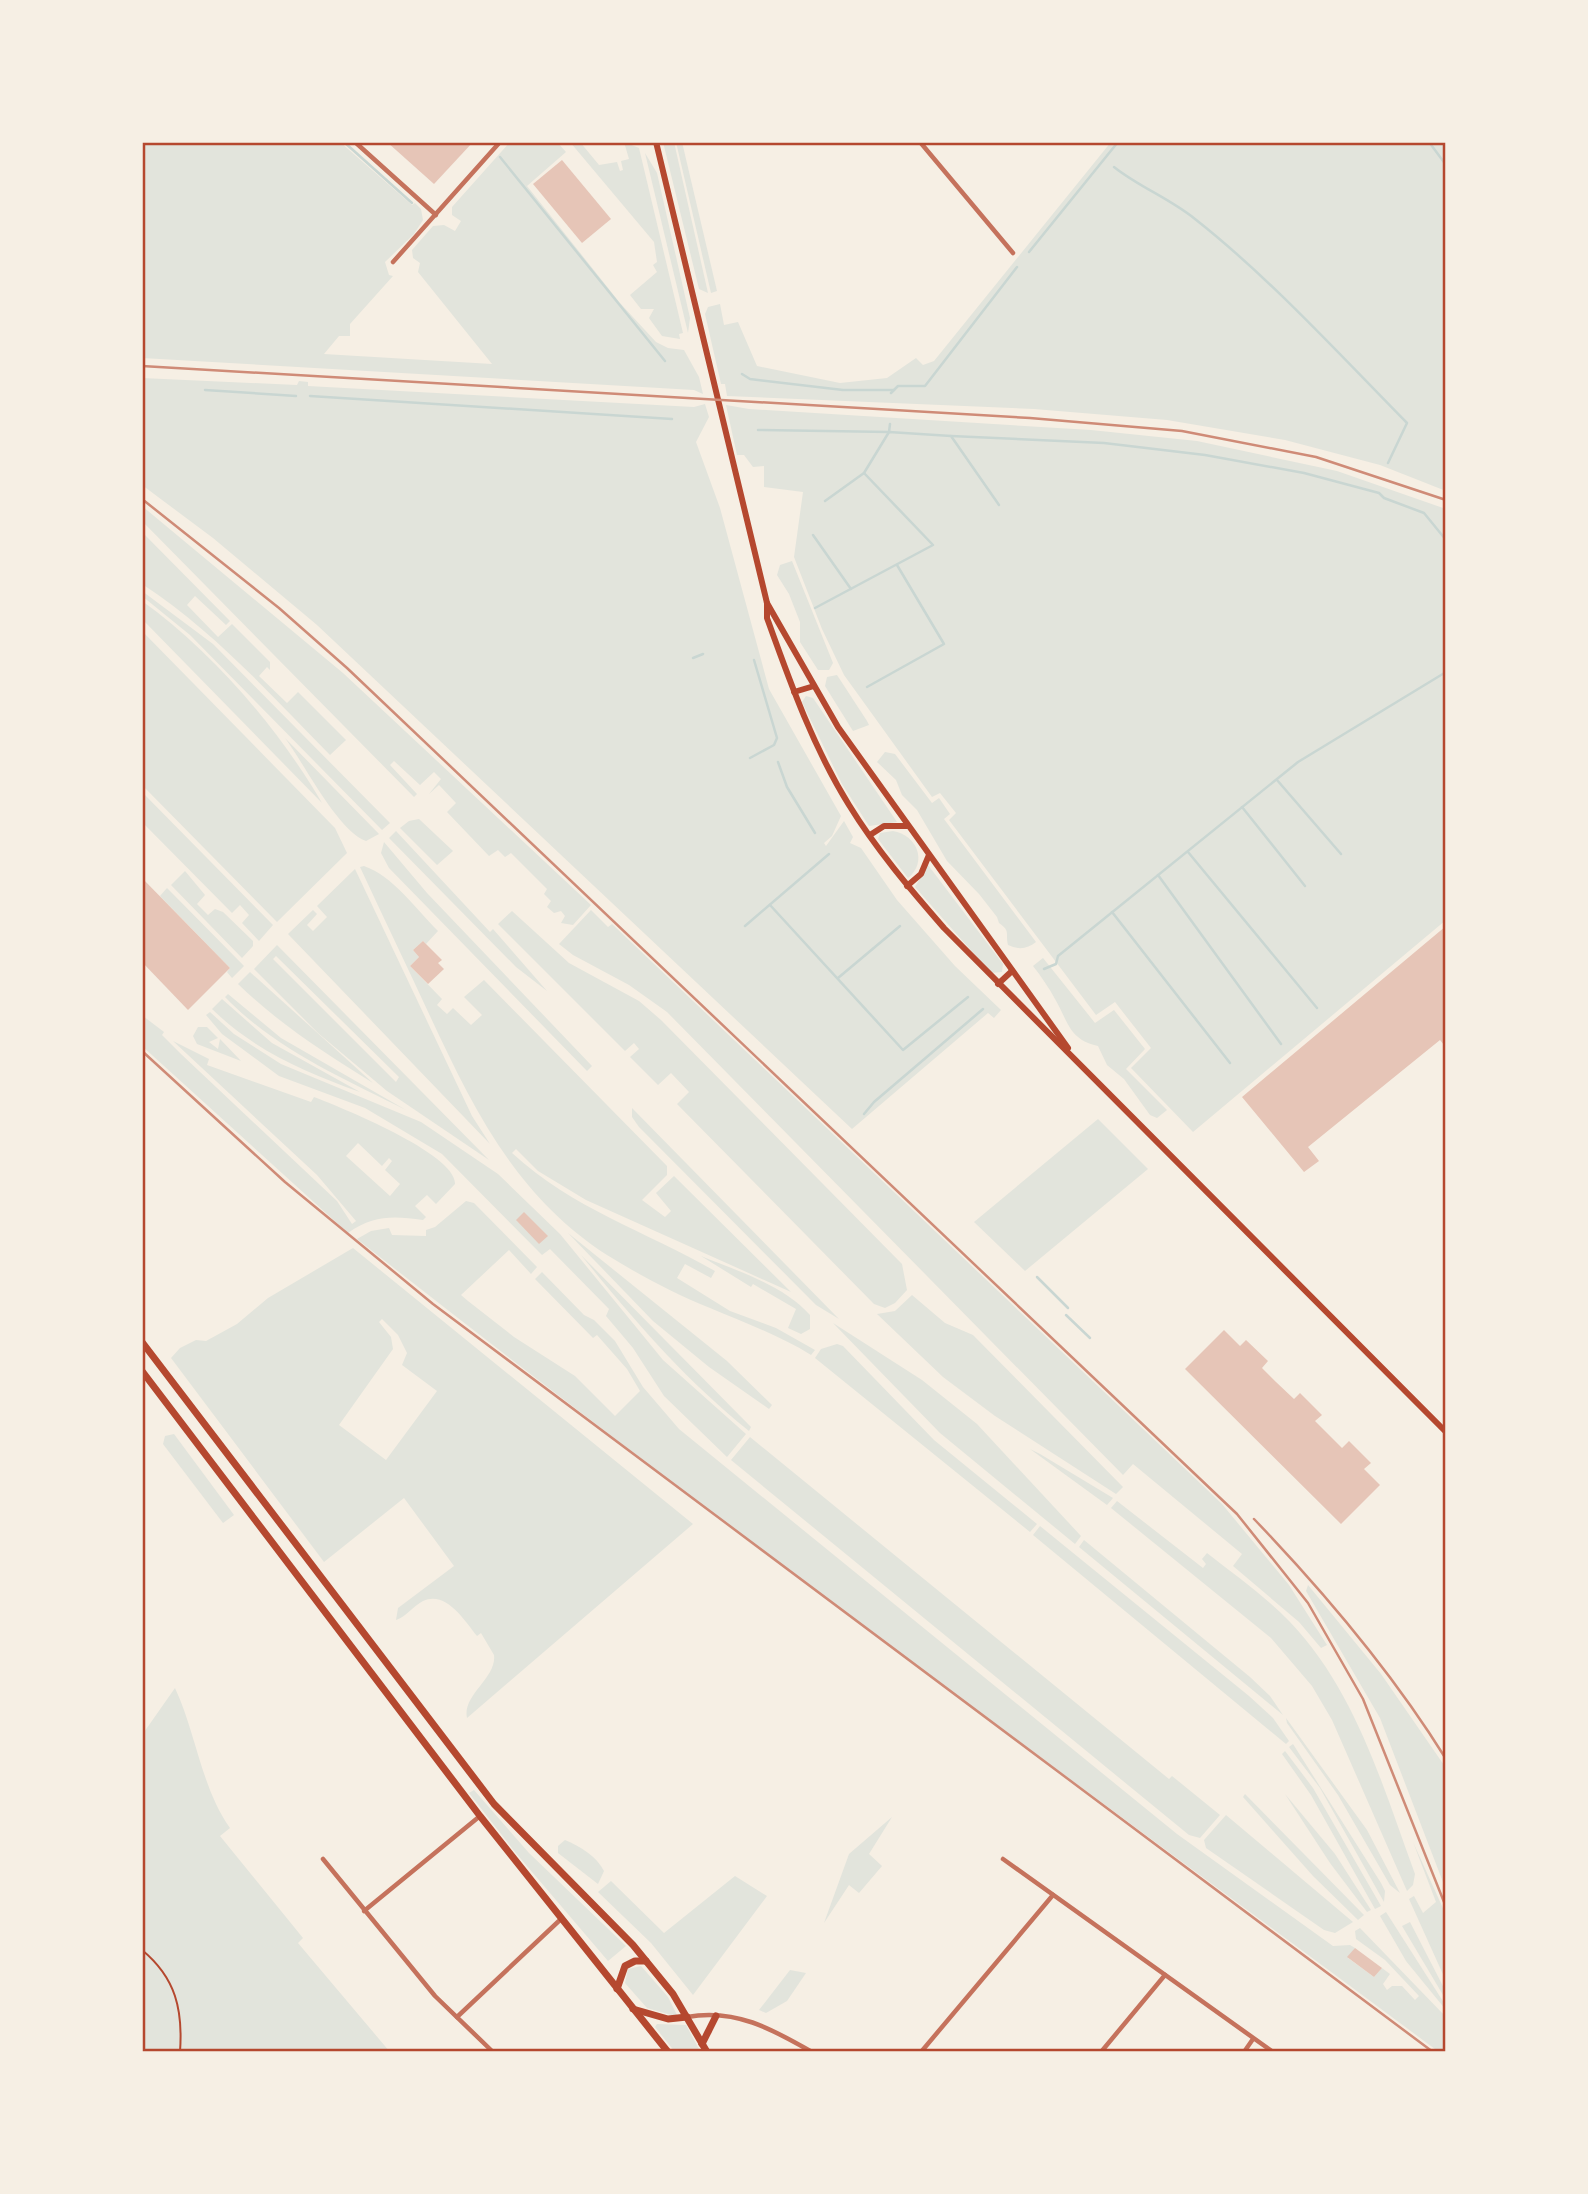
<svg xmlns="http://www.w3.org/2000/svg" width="1588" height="2194" viewBox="0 0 1588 2194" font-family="Rubik,sans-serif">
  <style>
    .green { fill: #e2e4dc; fill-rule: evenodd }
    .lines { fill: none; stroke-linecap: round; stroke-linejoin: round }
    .stream { stroke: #c9d6d2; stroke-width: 2.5 }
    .building { fill: #e6c5b7 }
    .path { stroke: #b5482f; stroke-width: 2 }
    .minor { stroke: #c5725c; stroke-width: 4.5 }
    .secondary { stroke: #b5482f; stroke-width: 6 }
    .primary { stroke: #b5482f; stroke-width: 7 }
    .rail { stroke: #cf8b77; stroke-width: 2.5 }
    .neatline { fill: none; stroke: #b5482f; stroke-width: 2.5 }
  </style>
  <rect width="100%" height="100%" fill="#f6efe4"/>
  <g class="green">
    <path d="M142 142H340L412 205 415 203 421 209 423 220 414 234 385 262 389 275 393 276 350 324V336H339L324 354 492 364 418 272 420 263 413 258 412 250 433 226 444 225 455 231 461 221 452 215V207L510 142H557L566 152 527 186 620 303 656 342 668 348 684 350 699 377 703 394 694 390 142 358Z"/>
    <path d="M570 142H580L599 165 617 162 620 171 623 170 621 161 629 159 624 142 639 148 683 333 679 334 680 339 662 336 649 318 654 309H641L630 295 657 272 653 265 657 262 654 242Z"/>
    <path d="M663 142H674L708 293 699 289Z"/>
    <path d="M676 142H682L717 291 711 293Z"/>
    <path d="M1111 142H1446V491L1380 465 1285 440 1167 420 1034 409 727 396 725 384H721L705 314 708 307 720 304 724 325 738 322 757 366 840 383 887 378 916 358 923 365 934 361Z"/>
    <path d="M645 153 657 173 690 318 688 333Z"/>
    <path d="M142 378 297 385 299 381 308 382V386L694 407 705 404 709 417 696 442 720 508 769 689 841 816 832 836 824 843 826 846 844 821 853 837 850 843 861 848 897 900 955 966 1001 1010 994 1018 988 1013 852 1129 317 625 213 538 142 485Z"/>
    <path d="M726 405 749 409 1091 430 1197 441 1337 471 1446 509V920L1193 1132 1131 1068 1151 1048 1115 1002 1096 1015 949 820 956 813 940 793 932 797 844 675 822 629 794 557 803 492 764 487V466L753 467 744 455H737Z"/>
    <path d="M142 506 343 673 591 905 573 925 561 923 565 916 561 911 554 913 547 907 551 901 544 894 547 889 511 853 505 857 498 850 489 856 447 812 456 803 439 785 429 794 441 779 434 772 420 785 394 761 390 765 417 794 414 797 142 521Z"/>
    <path d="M142 532 230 621 226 625 195 596 187 605 218 637 232 624 270 662V670L267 667 259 676 287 703 298 692 346 740 330 755C270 694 214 631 142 584Z"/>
    <path d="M792 561 833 663 829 670H818L800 642V622L789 594 777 575 780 565Z"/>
    <path d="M142 591 213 644 390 823 382 830 190 635 142 596Z"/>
    <path d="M142 601C211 650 279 729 322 803L142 619Z"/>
    <path d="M142 631 335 828 347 853 277 922 142 785Z"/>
    <path d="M837 675 867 721 869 725 853 731 825 686 827 677Z"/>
    <path d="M806 696 813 698 897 822 869 826 842 784 802 702Z"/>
    <path d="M285 738 379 834 366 841C338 831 305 765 285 738Z"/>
    <path d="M885 752 895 754 932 803 939 798 950 814 944 819 1036 942C1027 949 1019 950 1008 945 1005 934 1011 931 999 923L997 917 979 894 947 861 917 810 902 795 896 780 877 762Z"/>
    <path d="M142 792 273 925 259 941 242 923 249 915 240 905 232 913 142 822Z"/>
    <path d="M419 819 453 851 437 865 400 828 409 821Z"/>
    <path d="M396 831 490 932 493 929 547 991 516 967 389 838Z"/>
    <path d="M893 831C917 835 928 862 908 878L878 839 880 833Z"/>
    <path d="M384 842 427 893 592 1066 587 1071 389 868 381 853Z"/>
    <path d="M928 865 1003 964 1002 972 991 973 915 887Z"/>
    <path d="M364 866C393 876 416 909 438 931L426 944 423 941 413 950 419 957 410 966 442 999 437 1005 447 1014 453 1008 471 1025 482 1015 464 997 484 980 667 1166V1175L642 1200 665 1217 671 1211 656 1193 674 1176 791 1292 586 1200 538 1171 516 1149 512 1153C573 1209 645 1231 715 1271L711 1278 685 1264 677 1278 730 1311 776 1328 815 1350 811 1355C779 1335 745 1323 710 1308 675 1294 639 1275 607 1255 516 1196 474 1110 430 1016 407 966 383 917 360 867Z"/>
    <path d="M355 869 472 1116 490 1144 288 934 313 910 317 914 307 925 313 931 327 917 317 906Z"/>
    <path d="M185 871 205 895 197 904 208 915 215 909 223 912 253 941V946L242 958 171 885Z"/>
    <path d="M167 888 244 966 232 978 227 972 230 968 160 896Z"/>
    <path d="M591 910 608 927 612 924 1222 1504 1289 1585 1327 1645 1321 1648 1299 1622 1233 1566 1242 1554 1133 1464 1123 1475 667 1012 629 985 573 955 559 944Z"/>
    <path d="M512 911 569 963 639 1001 661 1020 902 1264 907 1290 895 1303 885 1308 874 1304 677 1104 689 1092 671 1073 658 1085 630 1057 639 1049 634 1043 625 1051 498 924Z"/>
    <path d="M277 945 489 1160 387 1091 318 1033 254 969ZM276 956 399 1077 396 1082 273 959Z"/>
    <path d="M1043 958 1095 1023 1114 1010 1145 1049 1126 1069 1167 1110 1157 1118 1150 1115 1124 1079 1107 1065 1098 1046C1069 1040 1068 1021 1055 999 1049 988 1041 976 1033 966Z"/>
    <path d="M250 972 373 1083C325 1053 279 1024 238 984Z"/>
    <path d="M228 994 281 1038 406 1110C342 1078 275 1049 225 997Z"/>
    <path d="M222 999 272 1043 360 1092C305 1072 255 1051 212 1009Z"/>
    <path d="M142 1010 143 1016 164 1032 162 1035 181 1054 337 1201 352 1224 356 1221 317 1175 173 1041 209 1059 207 1065 311 1102 314 1097C340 1107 457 1154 455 1184L436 1204 427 1195 415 1206 426 1217 423 1220C393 1216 374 1215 348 1233L142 1046ZM358 1143 382 1166 389 1158 392 1161 385 1170 400 1184 390 1196 346 1156Z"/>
    <path d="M210 1012 234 1034 281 1064 421 1122 498 1174 560 1234 663 1360 746 1434 727 1457 664 1396 633 1348 606 1316 609 1309 550 1249 542 1255 442 1154 365 1108 279 1076 222 1034 206 1015Z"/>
    <path d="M198 1027H207L218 1038 209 1042 218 1049 220 1039 241 1061 197 1044 193 1036Z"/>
    <path d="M632 1108 839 1319 816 1305 639 1127 632 1117Z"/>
    <path d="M1098 1119 1148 1169 1025 1271 974 1222Z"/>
    <path d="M466 1201 474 1203 537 1267 531 1274 509 1250 461 1295 468 1301 514 1337 575 1376 615 1416 640 1391 627 1369 597 1335 593 1338 535 1279 542 1272 584 1315 594 1320 615 1341 643 1387 679 1429 1177 1834 1333 1946 1350 1945 1355 1948 1348 1958 1374 1977 1382 1968 1390 1974 1383 1984 1387 1990 1392 1986H1402L1415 2000 1419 1996 1385 1960 1356 1939 1355 1931 1360 1928 1446 2017V2052H1439C1077 1783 711 1518 357 1239L371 1231 389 1228 392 1235 426 1236V1230L435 1227Z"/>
    <path d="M568 1233 727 1361 772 1405 769 1409 709 1367 653 1321Z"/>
    <path d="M353 1248 693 1524 467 1718C462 1695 497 1678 494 1655L481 1633 477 1636C465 1621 446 1590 423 1601 413 1606 406 1617 396 1620L398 1608 454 1566 404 1498 324 1562 171 1358 180 1348 196 1340 206 1341 237 1324 268 1298ZM382 1319 398 1335 407 1353 402 1365 437 1391 386 1460 339 1425 393 1349 391 1337 379 1322Z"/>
    <path d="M581 1255 751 1427 749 1431C684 1379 633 1319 581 1255Z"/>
    <path d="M701 1256C737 1271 784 1285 810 1315V1329L801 1334 788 1328 796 1309 753 1284 751 1287Z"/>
    <path d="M912 1295 945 1323 973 1335 1123 1487 1116 1494 995 1416 943 1377 877 1314 895 1311Z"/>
    <path d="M833 1323 922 1380 977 1424 1081 1536 1075 1544 940 1433Z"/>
    <path d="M837 1344 843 1346 934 1440 1037 1524 1030 1532 815 1358 821 1349Z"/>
    <path d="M174 1434 234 1515 223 1523 163 1444 165 1436Z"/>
    <path d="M750 1437 1169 1779 1172 1776 1220 1815 1200 1838 1189 1835 731 1460Z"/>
    <path d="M1030 1449 1040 1454 1113 1498 1107 1505Z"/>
    <path d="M1117 1501 1203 1568 1206 1564 1202 1559 1207 1553C1235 1575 1265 1596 1290 1622 1356 1691 1383 1787 1415 1874L1413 1885 1407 1891 1332 1720 1312 1686 1271 1638 1111 1508Z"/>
    <path d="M1040 1526 1249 1696 1273 1718 1289 1741 1286 1744 1033 1535Z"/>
    <path d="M1084 1540 1250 1677 1270 1696 1283 1715 1079 1547Z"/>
    <path d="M1308 1585 1381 1674 1446 1768V1890L1380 1718 1306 1591Z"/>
    <path d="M175 1688C196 1733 201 1787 230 1828L220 1836 303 1938 298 1943 390 2052H142V1735Z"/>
    <path d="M1286 1718 1367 1830 1400 1893 1390 1885 1338 1795 1287 1723Z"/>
    <path d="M1293 1744 1381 1883 1385 1891 1384 1902 1320 1788 1289 1747Z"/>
    <path d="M1285 1751 1313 1788 1381 1906 1375 1909 1311 1795 1282 1754Z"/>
    <path d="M474 1790 529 1853 626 1946 608 1961 515 1852 469 1793Z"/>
    <path d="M1245 1794 1364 1915 1358 1920 1313 1876 1243 1797Z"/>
    <path d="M1285 1794 1335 1854 1371 1910 1367 1912 1330 1863Z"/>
    <path d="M1226 1815 1353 1922 1335 1933 1324 1930 1206 1848 1204 1840Z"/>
    <path d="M892 1817 869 1854 882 1866 859 1893 849 1885 824 1923 849 1854Z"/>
    <path d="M565 1840C580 1846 597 1857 604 1871L598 1884 558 1853V1846Z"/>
    <path d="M1413 1842 1446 1915V1981L1409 1899 1414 1896 1423 1913 1436 1902Z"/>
    <path d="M735 1876 767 1896 693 1995 651 1943 598 1892 611 1881 664 1933Z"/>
    <path d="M1386 1912 1446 2006V2010L1406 1961 1380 1916Z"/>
    <path d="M1410 1922 1446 1992V2000L1402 1926Z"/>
    <path d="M641 1966 668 1997 678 2017 647 2008 625 1983 628 1969Z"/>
    <path d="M790 1970 806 1973 787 2001 766 2013 759 2010Z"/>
    <path d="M657 2024 686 2025 700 2051 675 2052 655 2027Z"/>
  </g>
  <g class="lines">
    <g class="stream">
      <path d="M344 142 412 203"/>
      <path d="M1429 142 1446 165"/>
      <path d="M500 157 665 361"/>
      <path d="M1114 167C1139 187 1169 198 1195 219 1270 278 1340 355 1407 423L1388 463"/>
      <path d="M1029 252 1118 142"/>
      <path d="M742 374 750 379 843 390H894"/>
      <path d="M205 390 296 396"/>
      <path d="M891 393 898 386H925L1017 267"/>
      <path d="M310 396 672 419"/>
      <path d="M758 430 889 432 890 424"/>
      <path d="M951 436 1104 443 1205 455 1304 473 1379 493 1384 498 1424 513 1446 540"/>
      <path d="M825 501 864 473 889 432 951 436 999 505"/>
      <path d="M813 535 851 589"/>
      <path d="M815 608 933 545 864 473"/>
      <path d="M693 658 703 654"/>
      <path d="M867 687 944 644 897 565"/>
      <path d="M750 758 774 745 777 738 754 660"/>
      <path d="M778 762 787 787 815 833"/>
      <path d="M1277 780 1341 854"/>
      <path d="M1242 807 1305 886"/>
      <path d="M1188 852 1317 1008"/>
      <path d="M1158 875 1281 1044"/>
      <path d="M770 905 903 1050 968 997"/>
      <path d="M1112 912 1230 1063"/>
      <path d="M745 926 829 854"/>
      <path d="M1044 969 1056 964 1058 956 1298 762 1446 672"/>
      <path d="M838 978 900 926"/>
      <path d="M864 1114 874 1102 983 1009"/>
      <path d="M1037 1277 1068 1308"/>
      <path d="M1066 1315 1090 1338"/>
    </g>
  </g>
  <g class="building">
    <path d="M387 142H473L434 184Z"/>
    <path d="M562 160 611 219 582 243 533 184Z"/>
    <path d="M142 878 230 968 188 1010 142 962Z"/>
    <path d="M1446 926V1043L1444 1045 1440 1040 1308 1147 1319 1161 1304 1172 1242 1097Z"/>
    <path d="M423 941 442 960 438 963 444 969 428 984 410 966 419 957 413 950Z"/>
    <path d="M524 1212 548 1236 539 1244 516 1220Z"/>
    <path d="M1224 1330 1240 1346 1246 1340 1268 1361 1262 1368 1276 1382 1294 1399 1300 1393 1322 1415 1315 1421 1342 1448 1349 1441 1371 1463 1364 1469 1380 1485 1341 1524 1185 1369Z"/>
    <path d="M1355 1948 1382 1968 1374 1977 1347 1957Z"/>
  </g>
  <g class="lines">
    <path class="path" d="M142 1950C176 1978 183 2010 180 2052"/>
    <g class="minor">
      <path d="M355 142 436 215"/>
      <path d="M920 142 1013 253"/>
      <path d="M393 262 500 142"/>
      <path d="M323 1859 435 1996 493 2052"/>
      <path d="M1003 1859 1273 2052"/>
      <path d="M364 1911 480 1816"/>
      <path d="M457 2017 561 1919"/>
      <path d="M687 2017C735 2008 772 2029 812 2052"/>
      <path d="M921 2052 1053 1895"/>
      <path d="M1101 2052 1165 1975"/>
      <path d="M1244 2052 1253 2039"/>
    </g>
    <g class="secondary">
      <path d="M656 142 767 603V618C790 682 813 747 849 805 876 849 910 889 944 928L1446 1432"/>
      <path d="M767 603 838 727 1068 1048"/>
      <path d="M794 692 814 686"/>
      <path d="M870 835 884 826H907"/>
      <path d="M907 886 921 874 929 855"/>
      <path d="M998 984 1012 971"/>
    </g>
    <g class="primary">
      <path d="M142 1342 494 1804 633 1945 673 1994 707 2052"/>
      <path d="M142 1371 480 1816 668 2052"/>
      <path d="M617 1989 625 1966 635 1961H646"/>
      <path d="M633 2009 668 2019 687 2017"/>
      <path d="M702 2044 716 2016"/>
    </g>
    <g class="rail">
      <path d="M142 366 1030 418 1182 431 1316 457 1446 500"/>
      <path d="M142 499 279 608 347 668 1237 1514 1308 1603 1363 1699 1446 1907"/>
      <path d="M142 1051 285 1182 433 1304 1433 2052"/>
      <path d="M1254 1519C1325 1593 1392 1672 1446 1759"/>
    </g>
  </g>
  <rect width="1588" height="2194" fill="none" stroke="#f6efe4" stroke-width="287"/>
  <rect x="144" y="144" width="1300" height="1906" class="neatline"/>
</svg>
